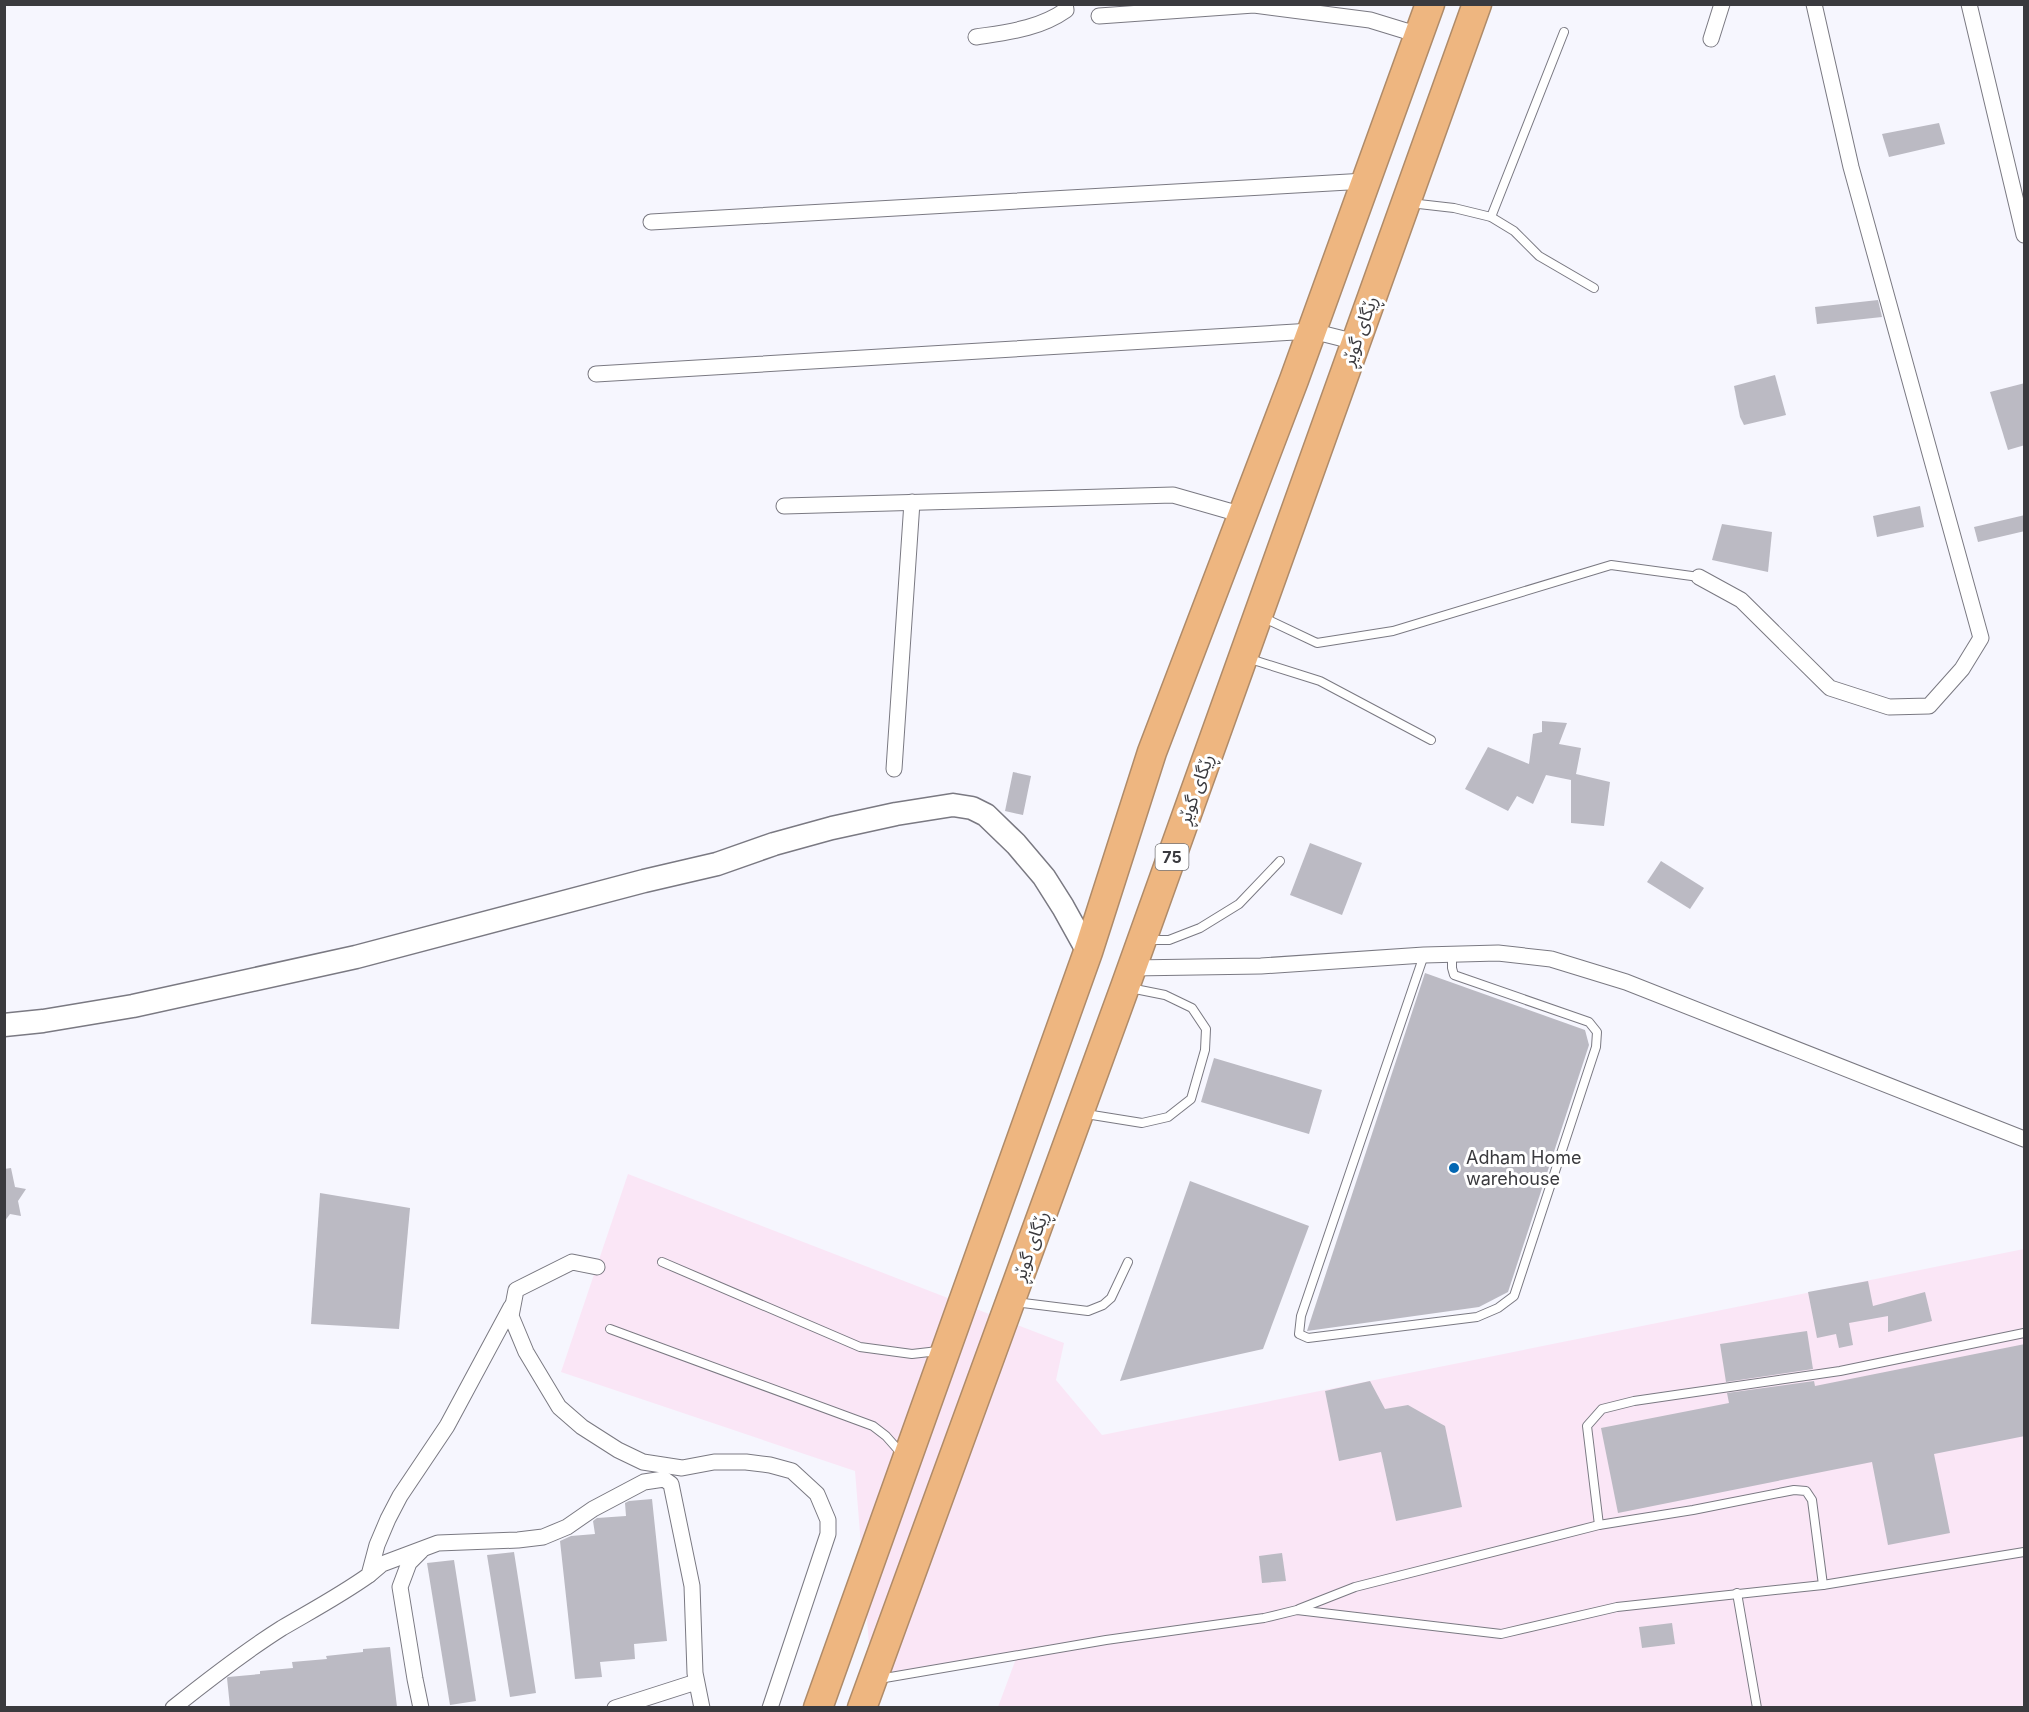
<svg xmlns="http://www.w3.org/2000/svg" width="2029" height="1712" viewBox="0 0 2029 1712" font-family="Inter,'Noto Sans Arabic',sans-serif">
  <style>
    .industrial { fill: #fae6f6 }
    .building { fill: #bbbac3 }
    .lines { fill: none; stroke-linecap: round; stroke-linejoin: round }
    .lane-casing { stroke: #7a7982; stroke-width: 10 }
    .street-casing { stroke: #7a7982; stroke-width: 17 }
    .secondary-casing { stroke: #7a7982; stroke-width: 25 }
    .highway-casing { stroke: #af8b69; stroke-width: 31 }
    .lane { stroke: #fff; stroke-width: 8 }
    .street { stroke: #fff; stroke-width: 15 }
    .secondary { stroke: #fff; stroke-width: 22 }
    .highway { stroke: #eeb680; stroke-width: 28 }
    .poi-dot { fill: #0367b3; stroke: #fff; stroke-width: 2 }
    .labels { text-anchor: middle; stroke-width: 6; stroke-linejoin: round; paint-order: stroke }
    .shield { fill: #fff; stroke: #757578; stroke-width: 1.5 }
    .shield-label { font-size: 16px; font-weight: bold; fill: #3a3a3e }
    .street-label { font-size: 18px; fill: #3a3a3e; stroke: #fff }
    .poi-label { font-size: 18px; fill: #3a3a3e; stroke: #fff; text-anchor: start }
  </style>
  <rect width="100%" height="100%" fill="#f6f6fe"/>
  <path class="industrial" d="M628 1174 1064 1343 1056 1380 1102 1435 2024 1249V1707H998L1017 1656 872 1681 855 1471 561 1372Z"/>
  <g class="building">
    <path d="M1939 123 1945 144 1889 157 1882 134Z"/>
    <path d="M1878 300 1882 317 1817 324 1815 307Z"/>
    <path d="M1775 375 1786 415 1744 425 1740 417 1734 386Z"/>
    <path d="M2025 383V445L2008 450 1990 392Z"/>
    <path d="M1920 506 1924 527 1877 537 1873 516Z"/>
    <path d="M2025 515V531L1978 542 1974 527Z"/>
    <path d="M1722 524 1772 532 1768 572 1712 560Z"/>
    <path d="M1542 721 1567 723 1559 744 1581 748 1576 774 1610 782 1604 826 1571 823V780L1546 775 1533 804 1517 796 1508 811 1465 789 1488 747 1529 764 1533 734 1542 732Z"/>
    <path d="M1013 772 1031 776 1023 815 1005 811Z"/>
    <path d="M1310 843 1362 863 1342 915 1290 895Z"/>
    <path d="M1661 861 1704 888 1690 909 1647 882Z"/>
    <path d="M1425 973 1585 1030 1589 1045 1508 1292 1479 1307 1307 1331Z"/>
    <path d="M1214 1058 1322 1090 1309 1134 1201 1102Z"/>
    <path d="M11 1168 15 1187 26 1189 18 1201 21 1216 10 1214 4 1222V1169Z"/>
    <path d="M1190 1181 1309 1226 1263 1349 1120 1381Z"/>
    <path d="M320 1193 410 1208 399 1329 311 1324Z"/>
    <path d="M1868 1281 1873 1306 1925 1292 1932 1321 1888 1332V1316L1849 1323 1853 1345 1839 1348 1836 1334 1817 1338 1808 1292Z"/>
    <path d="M1807 1331 1813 1369 1726 1382 1720 1344Z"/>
    <path d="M2025 1344V1436L1934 1454 1950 1533 1888 1545 1872 1462 1618 1513 1601 1428 1729 1403 1727 1393 1814 1381 1815 1386Z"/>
    <path d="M1370 1381 1385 1409 1408 1405 1445 1426 1462 1507 1396 1521 1381 1452 1339 1461 1325 1391Z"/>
    <path d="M652 1499 667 1641 634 1644 635 1659 600 1662 602 1677 575 1679 560 1541 571 1536 595 1534 593 1521 597 1518 626 1516 625 1503 629 1501Z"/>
    <path d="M514 1552 536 1693 510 1697 487 1555Z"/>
    <path d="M1282 1553 1286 1581 1262 1583 1259 1556Z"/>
    <path d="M454 1560 476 1701 450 1705 427 1563Z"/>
    <path d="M1672 1623 1675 1644 1642 1648 1639 1627Z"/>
    <path d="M390 1647 397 1707H230L227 1678 228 1677 260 1674V1671L293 1668 292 1662 327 1659 326 1656 363 1652V1649Z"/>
  </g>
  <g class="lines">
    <defs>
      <g id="lane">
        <path d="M1410 203 1454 208 1491 217 1514 231 1539 256 1594 288"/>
        <path d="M1491 217 1564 32"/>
        <path d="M1262 617 1317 643 1393 631 1611 565 1699 577"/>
        <path d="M1247 658 1320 681 1431 740"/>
        <path d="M1147 940H1169L1200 928 1239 904 1280 861"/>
        <path d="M1424 955 1301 1316 1299 1334 1308 1338 1477 1317 1498 1308 1514 1296 1596 1047 1597 1032 1589 1022 1454 975 1452 968V954"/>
        <path d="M1086 1114 1142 1123 1168 1117 1191 1099 1205 1050 1206 1029 1192 1008 1165 995 1130 988"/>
        <path d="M662 1262 860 1347 912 1354 938 1351"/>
        <path d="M1015 1302 1088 1311 1103 1305 1111 1298 1128 1262"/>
        <path d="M610 1329 873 1426 886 1436 901 1453"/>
        <path d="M1599 1525 1587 1426 1602 1409 1634 1401 1840 1371 2024 1333"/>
        <path d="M1737 1593 1757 1708"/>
        <path d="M1299 1609 1355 1587 1599 1525 1693 1510 1794 1490 1806 1491 1812 1500 1823 1585"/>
        <path d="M879 1679 1106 1640 1264 1618 1297 1610 1501 1634 1617 1607 1823 1585 2024 1552"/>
      </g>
      <g id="street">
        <path d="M1969 4 2024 235"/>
        <path d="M1099 16 1254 5 1370 20 1419 35"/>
        <path d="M976 37C1008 32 1039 29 1066 10L1065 4"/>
        <path d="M1711 39 1722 4"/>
        <path d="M651 222 1366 181"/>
        <path d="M596 374 1312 331 1356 342"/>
        <path d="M784 506 1173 495 1243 515"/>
        <path d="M1699 577 1741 600 1830 688 1889 707 1929 706 1962 669 1981 638 1851 167 1814 4"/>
        <path d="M894 769 912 502"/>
        <path d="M1132 968 1261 966 1424 955 1498 953 1551 959 1626 982 2024 1139"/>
        <path d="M597 1267 572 1262 516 1290 511 1316 526 1352 559 1407 582 1427 618 1450 643 1462 682 1468 714 1462H746L770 1465 792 1471 817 1494 828 1520V1534L770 1708"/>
        <path d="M421 1551 409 1563 400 1587 415 1679 421 1708"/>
        <path d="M369 1575 382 1564 438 1543 518 1540 543 1537 567 1527 593 1509 644 1482 664 1479 671 1484 692 1586 695 1673 702 1708"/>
        <path d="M173 1708C208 1680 244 1652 282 1628 311 1611 341 1595 369 1575L377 1545 388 1519 400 1496 447 1426 511 1307"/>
        <path d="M615 1708 696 1682"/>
      </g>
      <path id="secondary" d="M4 1025 43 1021 133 1006 356 957 644 881 717 864 774 844 832 828 896 814 953 805 972 808 986 815 1016 844 1044 877 1063 907 1088 952"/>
      <g id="highway">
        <path d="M818 1708 1088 952 1152 752 1294 380 1430 4"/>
        <path d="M862 1708 1125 987 1477 4"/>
      </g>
    </defs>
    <use href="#lane" class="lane-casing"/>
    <use href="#street" class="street-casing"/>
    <use href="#secondary" class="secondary-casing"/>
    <use href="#highway" class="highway-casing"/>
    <use href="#lane" class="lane"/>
    <use href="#street" class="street"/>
    <use href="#secondary" class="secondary"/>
    <use href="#highway" class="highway"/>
  </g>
  <circle class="poi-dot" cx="1454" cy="1168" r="6"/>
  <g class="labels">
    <rect class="shield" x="1155.5" y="844" width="33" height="26" rx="4.5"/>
    <g class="shield-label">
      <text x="1172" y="863">75</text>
    </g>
    <g class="street-label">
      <text transform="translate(1360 331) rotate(-70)" y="6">ڕێگای گوێڕ</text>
      <text transform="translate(1196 789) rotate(-70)" y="6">ڕێگای گوێڕ</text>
      <text transform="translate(1031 1246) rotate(-70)" y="6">ڕێگای گوێڕ</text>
    </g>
    <g class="poi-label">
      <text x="1466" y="1164">Adham Home<tspan x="1466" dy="21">warehouse</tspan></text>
    </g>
  </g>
  <rect width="2029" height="1712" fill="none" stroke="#3a3a3e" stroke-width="12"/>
</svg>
